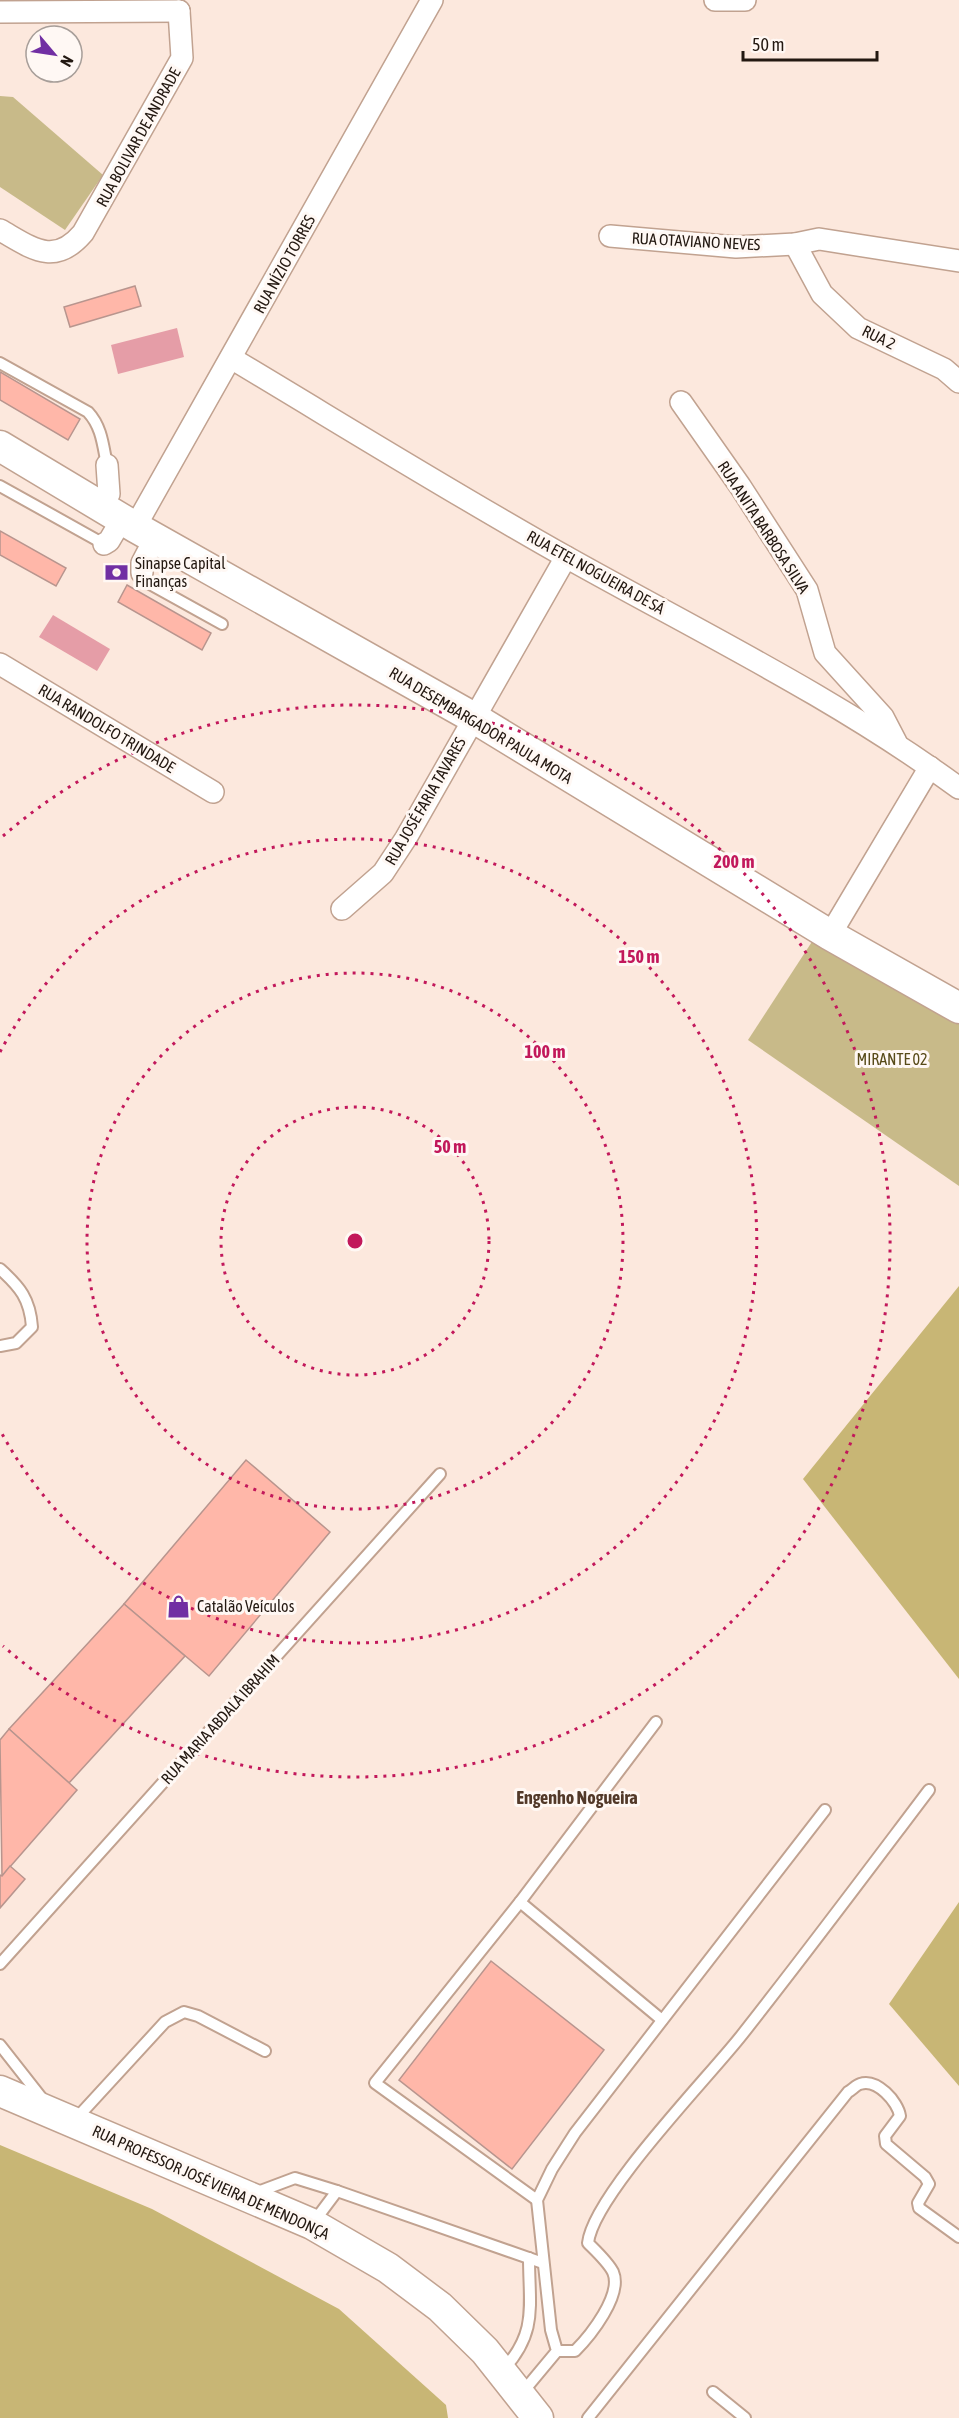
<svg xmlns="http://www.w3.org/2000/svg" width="959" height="2418" viewBox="0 0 959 2418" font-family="'Asap Condensed',sans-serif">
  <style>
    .green { fill: #c8ba89 }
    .forest { fill: #c8b675 }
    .water { fill: #e59da7 }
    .building { fill: #ffb7a9; stroke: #b8958e; stroke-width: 1.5 }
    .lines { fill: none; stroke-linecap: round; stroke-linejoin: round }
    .lane-casing { stroke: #c1a290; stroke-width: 14 }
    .street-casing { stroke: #c1a290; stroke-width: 24 }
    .secondary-casing { stroke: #c1a290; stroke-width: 33 }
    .lane { stroke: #fff; stroke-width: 10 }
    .street { stroke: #fff; stroke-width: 21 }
    .secondary { stroke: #fff; stroke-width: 30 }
    .ring { fill: none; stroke: #c2185b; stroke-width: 3; stroke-dasharray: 3 6 }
    .labels { text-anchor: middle; stroke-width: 6; stroke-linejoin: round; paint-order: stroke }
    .street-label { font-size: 16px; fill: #231811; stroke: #fff8f4 }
    .poi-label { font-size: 16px; fill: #231811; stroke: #fff8f4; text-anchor: start }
    .park-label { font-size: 16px; fill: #584b19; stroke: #fff8f4 }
    .neighbourhood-label { font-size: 18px; font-weight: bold; fill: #523929; stroke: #fff8f4 }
    .centre { fill: #c2185b; stroke: #fff8f4; stroke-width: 3 }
    .ring-label { font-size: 18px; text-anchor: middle; font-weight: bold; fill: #c2185b; stroke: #fff8f4; stroke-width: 6; stroke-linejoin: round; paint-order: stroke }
  </style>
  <rect width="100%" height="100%" fill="#fce8dd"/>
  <g class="green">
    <path d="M0 96 13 97 103 175 65 230 0 187Z"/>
    <path d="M817 934 959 1024V1186L748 1040Z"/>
  </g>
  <g class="forest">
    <path d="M959 1286V1679L803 1479Z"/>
    <path d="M959 1902V2086L889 2004Z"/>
    <path d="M0 2145 152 2209 339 2309 446 2405 448 2418H0Z"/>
  </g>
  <g class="water">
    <path d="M177 328 184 357 118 374 111 345Z"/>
    <path d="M53 615 110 649 97 671 39 637Z"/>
  </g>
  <g class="building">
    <path d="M135 286 141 306 70 327 64 307Z"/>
    <path d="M0 372 80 419 68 440 0 400Z"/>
    <path d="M0 531 66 568 56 586 0 555Z"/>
    <path d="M127 585 211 633 202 650 118 602Z"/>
    <path d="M246 1460 330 1532 209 1676 124 1604Z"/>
    <path d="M124 1604 185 1656 69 1783 9 1729Z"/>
    <path d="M9 1729 77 1790 2 1876 0 1740Z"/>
    <path d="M10 1866 25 1879 0 1908V1875L2 1876Z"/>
    <path d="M491 1961 604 2050 512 2169 399 2080Z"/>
  </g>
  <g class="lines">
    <defs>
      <g id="lane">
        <path d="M0 363 88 412C102 427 103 446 107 465"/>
        <path d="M0 486 104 544"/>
        <path d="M142 573 148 583 222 624"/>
        <path d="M0 1269C20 1287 30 1299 32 1327L16 1343 0 1346"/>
        <path d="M520 1902 662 2020"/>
        <path d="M0 1964 440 1474"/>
        <path d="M0 2045 44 2101"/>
        <path d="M74 2121 165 2022 184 2012 198 2016 265 2051"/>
        <path d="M255 2193 295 2178 337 2191"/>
        <path d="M537 2200 375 2083 520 1902 656 1722"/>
        <path d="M313 2223 337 2191 543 2263"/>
        <path d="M557 2351H575C590 2336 623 2295 613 2272 608 2262 596 2251 588 2243 593 2196 708 2078 741 2036 805 1955 867 1872 929 1790"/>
        <path d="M503 2370C538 2332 529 2306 529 2258"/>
        <path d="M713 2392 745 2418"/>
        <path d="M522 2393 557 2351 551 2330 537 2200 552 2169 575 2133 825 1810"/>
        <path d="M588 2418 848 2092C852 2090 856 2085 860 2084 877 2078 898 2102 900 2116L885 2136 886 2144 925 2177 929 2184 918 2203 919 2208 959 2237"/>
      </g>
      <g id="street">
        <path d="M715 0H745"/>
        <path d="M0 12 179 11"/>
        <path d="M0 230C32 248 54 267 83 233L182 58 179 11"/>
        <path d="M610 236 736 247 795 244 819 239 959 261"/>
        <path d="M795 244 822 294 858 328 944 369 959 382"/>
        <path d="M231 358C343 425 454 494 568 558 700 632 836 698 959 788"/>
        <path d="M681 402 740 486 807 590 825 653 883 717 896 742"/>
        <path d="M102 506 109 494 107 465"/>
        <path d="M135 527 432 0"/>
        <path d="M104 544 109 541 122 519"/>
        <path d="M142 573V563L155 538"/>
        <path d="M0 664 213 792"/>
        <path d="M342 909 383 873 406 838 566 557"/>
        <path d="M830 935 930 767"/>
      </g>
      <g id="secondary">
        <path d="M0 446 135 527 474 718 830 935 959 1008"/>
        <path d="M0 2091 312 2224 388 2268 440 2307 485 2351 538 2418"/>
      </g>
    </defs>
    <use href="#lane" class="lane-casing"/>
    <use href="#street" class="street-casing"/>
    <use href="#secondary" class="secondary-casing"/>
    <use href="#lane" class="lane"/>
    <use href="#street" class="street"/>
    <use href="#secondary" class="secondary"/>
  </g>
  <g class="ring">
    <circle cx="355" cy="1241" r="134"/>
    <circle cx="355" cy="1241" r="268"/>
    <path d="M0 1052A402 402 0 1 1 0 1430"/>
    <path d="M3 836A536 536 0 1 1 3 1646"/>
  </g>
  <defs>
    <symbol id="bank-bare" viewBox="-9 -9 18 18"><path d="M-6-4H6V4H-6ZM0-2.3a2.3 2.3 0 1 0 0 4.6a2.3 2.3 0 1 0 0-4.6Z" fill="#712fa3" stroke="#fff8f4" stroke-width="2.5" paint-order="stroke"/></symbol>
    <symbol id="shop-bare" viewBox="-9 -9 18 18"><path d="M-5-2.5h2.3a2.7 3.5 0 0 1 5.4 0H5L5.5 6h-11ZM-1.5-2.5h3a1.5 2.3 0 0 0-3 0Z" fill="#712fa3" stroke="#fff8f4" stroke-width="2.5" paint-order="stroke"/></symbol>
  </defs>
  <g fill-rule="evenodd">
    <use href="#bank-bare" x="100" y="556" width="33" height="33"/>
    <use href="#shop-bare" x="162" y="1590" width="33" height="33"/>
  </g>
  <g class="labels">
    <g class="street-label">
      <text transform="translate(138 137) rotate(-61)" y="6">RUA BOLIVAR DE ANDRADE</text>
      <text transform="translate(696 241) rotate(3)" y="6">RUA OTAVIANO NEVES</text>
      <text transform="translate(284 264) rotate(-61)" y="6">RUA NÍZIO TORRES</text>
      <text transform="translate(879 337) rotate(26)" y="6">RUA 2</text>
      <text transform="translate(764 527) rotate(57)" y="6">RUA ANITA BARBOSA SILVA</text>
      <text transform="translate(596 572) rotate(29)" y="6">RUA ETEL NOGUEIRA DE SÁ</text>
      <text transform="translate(481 725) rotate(31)" y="6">RUA DESEMBARGADOR PAULA MOTA</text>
      <text transform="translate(107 728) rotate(31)" y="6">RUA RANDOLFO TRINDADE</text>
      <text transform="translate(425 801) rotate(-60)" y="6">RUA JOSÉ FARIA TAVARES</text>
      <text transform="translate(220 1719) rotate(-48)" y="6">RUA MARIA ABDALA IBRAHIM</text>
      <text transform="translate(211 2182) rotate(24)" y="6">RUA PROFESSOR JOSÉ VIEIRA DE MENDONÇA</text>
    </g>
    <g class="poi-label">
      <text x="135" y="569">Sinapse Capital<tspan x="135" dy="18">Finanças</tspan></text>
      <text x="197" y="1612">Catalão Veículos</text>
    </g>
    <g class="park-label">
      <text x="892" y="1065">MIRANTE 02</text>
    </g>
    <g class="neighbourhood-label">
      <text x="577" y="1804">Engenho Nogueira</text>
    </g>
  </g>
  <circle cx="355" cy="1241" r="9" class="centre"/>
  <g class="ring-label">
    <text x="734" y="868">200 m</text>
    <text x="639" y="963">150 m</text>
    <text x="545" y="1058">100 m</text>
    <text x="450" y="1153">50 m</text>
  </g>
  <g transform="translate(54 54) rotate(119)"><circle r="28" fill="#fff8f4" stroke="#a79e99" stroke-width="1.5"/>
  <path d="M0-4.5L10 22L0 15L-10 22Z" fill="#712fa3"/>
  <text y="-9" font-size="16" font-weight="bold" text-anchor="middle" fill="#231811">N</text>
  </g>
  <path d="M743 51v9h134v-9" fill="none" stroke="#231811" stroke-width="3"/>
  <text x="752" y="51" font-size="18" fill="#231811" stroke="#fff8f4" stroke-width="4.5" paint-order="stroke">50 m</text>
</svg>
